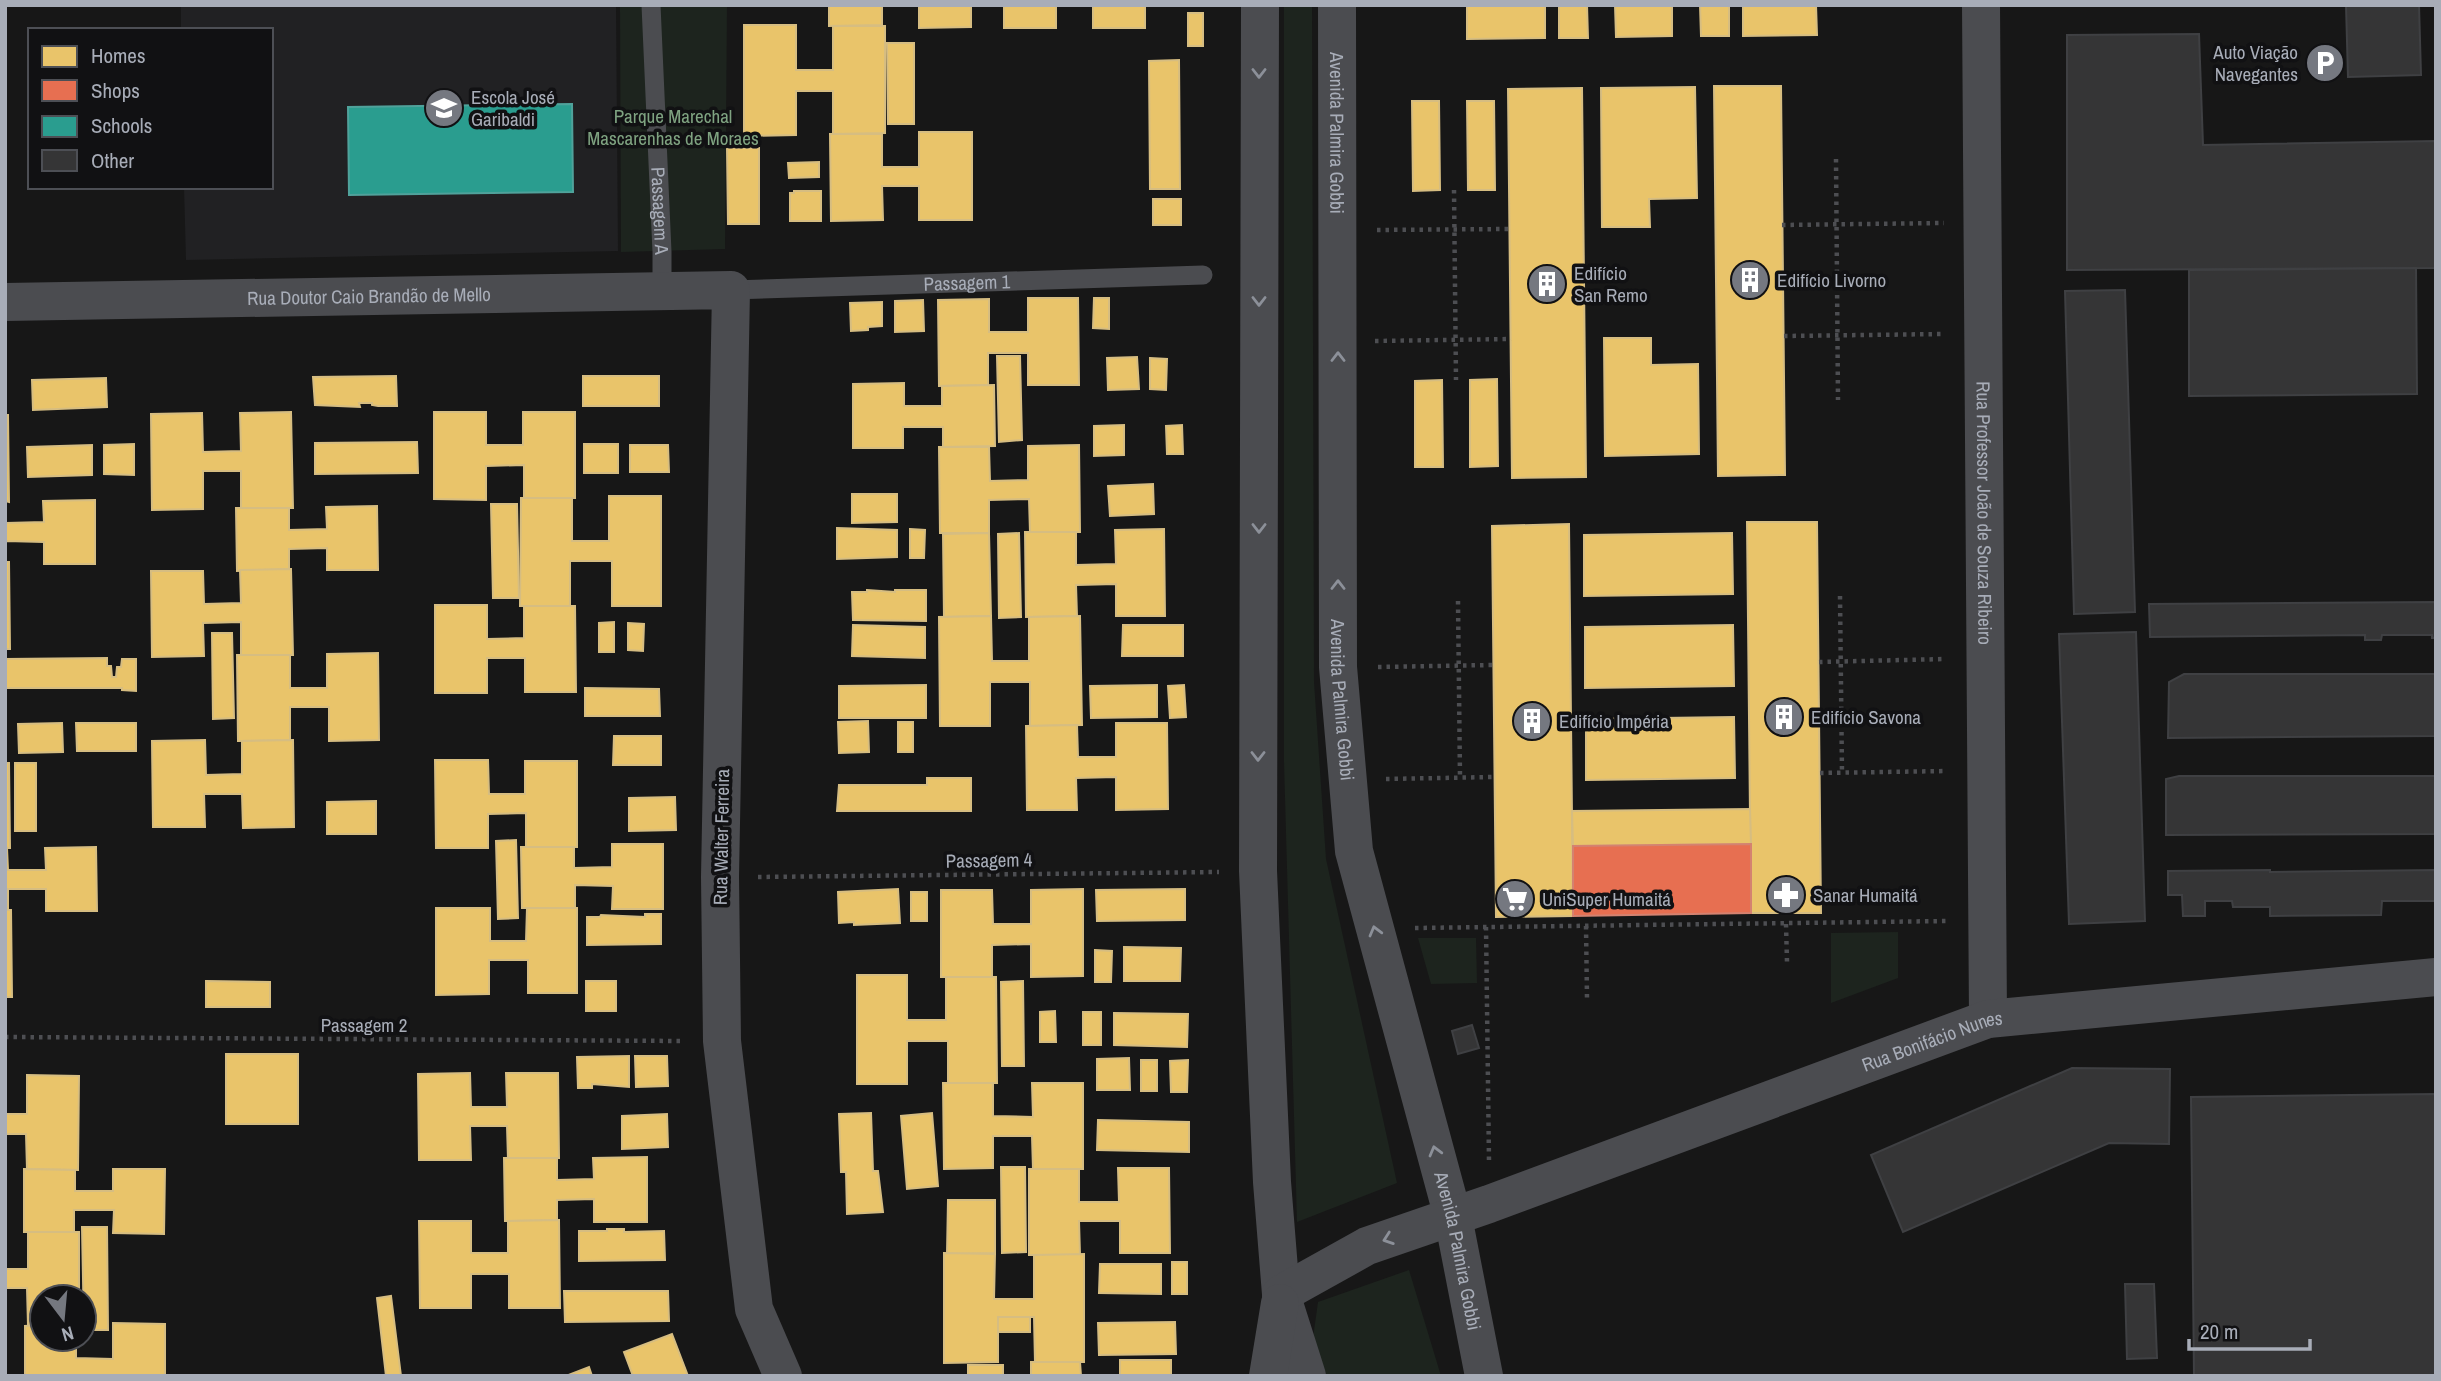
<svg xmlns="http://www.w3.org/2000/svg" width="2441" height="1381" viewBox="0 0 2441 1381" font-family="'Archivo Narrow',sans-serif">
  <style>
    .built { fill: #212123 }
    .green { fill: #1d241e }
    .homes { fill: #e9c46a; stroke: #d6bd81; stroke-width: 2 }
    .shops { fill: #e76f51; stroke: #d48270; stroke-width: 2 }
    .schools { fill: #2a9d8f; stroke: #50a29b; stroke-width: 2 }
    .building { fill: #353536; stroke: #3f4043; stroke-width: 2 }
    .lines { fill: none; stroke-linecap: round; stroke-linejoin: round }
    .path { stroke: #4d4e52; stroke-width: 4.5; stroke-dasharray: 3.5 5; stroke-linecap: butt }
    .service { stroke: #4b4c50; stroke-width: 19 }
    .minor { stroke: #4b4c50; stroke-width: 38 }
    .tertiary { stroke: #4b4c50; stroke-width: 38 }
    .oneway { stroke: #8c9099 }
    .labels { text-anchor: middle; stroke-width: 7; stroke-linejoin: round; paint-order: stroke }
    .poi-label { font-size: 19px; fill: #a8adb8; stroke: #111113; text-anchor: start }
    .park-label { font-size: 19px; fill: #7fa381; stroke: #111113 }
    .street-label { font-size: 19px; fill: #a8adb8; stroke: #111113 }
  </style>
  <rect width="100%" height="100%" fill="#171717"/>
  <path class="built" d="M181 5H616L618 251 186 260 184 187H271V30H181Z"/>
  <g class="green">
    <path d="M620 5H727L725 249 621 252Z"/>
    <path d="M1284 5H1312L1314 682 1326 859 1397 1183 1297 1222 1284 762Z"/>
    <path d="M1898 932V978L1831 1003V933Z"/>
    <path d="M1418 938H1476L1477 983 1431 984Z"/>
    <path d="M1409 1270 1441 1376H1327L1313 1338 1318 1302Z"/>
  </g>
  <g class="homes">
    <path d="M829 5H882V25L829 26Z"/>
    <path d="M919 5H971V27L919 28Z"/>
    <rect x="1004" y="5" width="52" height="23"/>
    <rect x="1093" y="5" width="52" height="23"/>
    <path d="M1467 5H1545V38L1467 39Z"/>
    <path d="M1559 5H1587L1588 38H1559Z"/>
    <path d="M1615 5H1672V36L1616 37Z"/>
    <path d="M1700 5H1729V36H1701Z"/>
    <path d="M1743 5H1816L1817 35 1743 36Z"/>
    <rect x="1188" y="13" width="15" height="33"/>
    <path d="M744 25H796V70H833V26H885V133L833 134V91H796V135L744 136Z"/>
    <path d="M887 43H914V124H888Z"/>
    <path d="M1179 60 1180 189H1150L1149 61Z"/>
    <path d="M1714 86H1781L1785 475 1718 476Z"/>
    <path d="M1695 87 1697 198 1649 199 1650 227H1602L1601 88Z"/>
    <path d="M1582 88 1586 477 1512 478 1508 89Z"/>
    <path d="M1412 101H1439L1440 190 1413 191Z"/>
    <path d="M1467 101H1494L1495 190H1468Z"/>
    <path d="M919 132H972V220H919V186H882L883 220 831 221 830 134H882V167H919Z"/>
    <path d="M727 148H759V224H728Z"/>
    <path d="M819 162V177L789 178 788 163Z"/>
    <path d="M794 191H821V221H790V193H794Z"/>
    <rect x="1153" y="199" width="28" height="26"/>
    <path d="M1028 298H1078L1079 385H1028V353H988V385L939 386 938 300 989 299V332H1028Z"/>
    <path d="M1094 298H1109V329L1093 328Z"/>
    <path d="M923 300 924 331 895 332V301Z"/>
    <path d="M882 302V326L868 327V330L851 331 850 303Z"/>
    <path d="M1604 338H1651V365L1698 364 1699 454 1605 456Z"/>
    <path d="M997 356H1020L1022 440 999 442Z"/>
    <path d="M1137 357 1139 389 1108 390 1107 358Z"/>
    <path d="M1150 358 1167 359 1166 390 1150 389Z"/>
    <path d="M396 376 397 406H378L372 405V403H359L360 407 315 405 313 377Z"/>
    <rect x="583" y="376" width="76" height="30"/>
    <path d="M106 378 107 407 33 410 32 380Z"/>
    <path d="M1497 379 1498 466 1470 467V380Z"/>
    <path d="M1442 380 1443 467H1415V381Z"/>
    <path d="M904 383V406H942V386L994 385 995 446 943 447V427H903V448H853V384Z"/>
    <path d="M291 412 293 508H241V471H203V509L152 510 151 414 202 413 203 452 241 451 240 413Z"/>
    <path d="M434 412H486V445H523V412H575V498H524V465L486 466V500L434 499Z"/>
    <path d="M5 415H8L9 502 5 501Z"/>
    <path d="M1124 425V455L1094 456V426Z"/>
    <path d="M1182 425 1183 454H1167L1166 426Z"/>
    <path d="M417 442 418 473 315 474V443Z"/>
    <path d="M134 444V475L104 474V445Z"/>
    <rect x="584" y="444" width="34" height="29"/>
    <path d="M92 445V475L28 477 27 447Z"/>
    <path d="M630 445H668L669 472H630Z"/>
    <path d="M1079 445 1080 532H1030L1029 499 989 500V533H940L939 447H989L990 481 1028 480V446Z"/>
    <path d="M1153 484 1154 514 1110 516 1108 486Z"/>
    <path d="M852 494H897V522L852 523Z"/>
    <path d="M609 496H661V606H612V561H570V606H520L521 498H572V541H609Z"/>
    <path d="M95 500V564H44V542L6 541 5 562V514L6 523 44 522 43 501Z"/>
    <path d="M491 504H517L519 598H493Z"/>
    <path d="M377 506 378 570H327V548L289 549V569L237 571 236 508H289V530L327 529 326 507Z"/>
    <path d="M1747 522H1817L1821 913H1751Z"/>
    <path d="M1569 524 1573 916 1496 917 1492 526Z"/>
    <path d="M837 528 897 530V557L837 559Z"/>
    <path d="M910 529 925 530 924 558H910Z"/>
    <path d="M1164 529 1165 616H1116V584L1076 585 1077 616 1026 617 1025 532H1076V565L1116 564 1115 530Z"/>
    <path d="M989 533 991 616 944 617 943 534Z"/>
    <path d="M1019 533 1021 617 999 618 998 534Z"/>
    <path d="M1732 533 1733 594 1584 596V535Z"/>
    <path d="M5 562H9L10 649H5Z"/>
    <path d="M291 569 293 655H241V622L203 623 204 656 152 657 151 571H203L204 604 241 603 240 570Z"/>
    <path d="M867 590 895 592V590H926V621L853 620 852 592H867Z"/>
    <path d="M435 605H487V639L524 638V606H575L576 692H525V658H487V693H435Z"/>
    <path d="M991 616 992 661H1029V617L1080 616 1082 725 1030 726V682H990V726H940L939 617Z"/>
    <path d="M614 622V652H599V623Z"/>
    <path d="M628 623 644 624 643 651 628 650Z"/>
    <path d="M853 625 925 627V658L852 656Z"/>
    <path d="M1123 625H1183V656H1122Z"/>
    <path d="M1733 625 1734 686 1585 688V627Z"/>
    <path d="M212 633H232L234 718 213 719Z"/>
    <path d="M378 653 379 740 329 741V707H290V740L238 741 237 655H290V688H327V654Z"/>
    <path d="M107 658V666H111L112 677H116L117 667H121L122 659H136V691L122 690V688H5V659Z"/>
    <path d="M926 685V718H839V686Z"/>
    <path d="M1157 685V717L1091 718 1090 686Z"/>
    <path d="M1184 685 1186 717 1170 718 1168 686Z"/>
    <path d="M585 688 659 689 660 716H585Z"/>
    <path d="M1734 717 1735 778 1586 780V719Z"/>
    <path d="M868 721 869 752 839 753 838 722Z"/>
    <rect x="898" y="722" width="15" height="30"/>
    <path d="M62 723 63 752 19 753 18 724Z"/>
    <path d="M76 723H136V751H77Z"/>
    <path d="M1116 723H1167L1168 809 1116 810V777L1076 778 1077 810H1027L1026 726 1077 725 1078 757H1116Z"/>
    <path d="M614 736H661V765H613Z"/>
    <path d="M205 740 206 775 242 774V741L293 740 294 827 243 828 242 794H204L205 827H153L152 741Z"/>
    <path d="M435 760H488L489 794H525V761H577V847H526V813L488 814V848H436Z"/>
    <path d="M5 763H9L10 848H7L5 849Z"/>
    <rect x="15" y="763" width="21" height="68"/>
    <path d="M927 778H971V811H837L839 785H927Z"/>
    <path d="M675 797 676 830 629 831V798Z"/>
    <path d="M376 801V834H327V802Z"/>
    <path d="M1750 809 1751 844 1573 846 1572 811Z"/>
    <path d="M516 840 518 918 498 919 496 841Z"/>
    <path d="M612 844H663V909H612L613 886 575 885V908H522L521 847H574V868L612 867Z"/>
    <path d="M96 847 97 911H46V889H8V910H5V849L7 848 8 870H46L45 848Z"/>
    <path d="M898 889 900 923 854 925V922L839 923 838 892Z"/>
    <path d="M1083 889V976L1031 977V944L992 945V977H941V890H992L993 924H1031V890Z"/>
    <path d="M1185 889V920L1097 921 1096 890Z"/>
    <rect x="911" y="892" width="16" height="29"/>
    <path d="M436 908H490V941H526L527 908H577V993H528V960H489V994L436 995Z"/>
    <path d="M5 910H11L12 997H5Z"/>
    <path d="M645 914H661V944L587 945V917H600L601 915 645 917Z"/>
    <path d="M1124 947 1181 948 1180 981H1124Z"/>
    <path d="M1095 950 1112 951 1111 982H1095Z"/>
    <path d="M857 975H907V1020H946V977H996L997 1083H948V1041H907V1084H857Z"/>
    <path d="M206 981 270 982V1007H206Z"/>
    <rect x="586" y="981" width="30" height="30"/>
    <path d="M1023 981 1024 1066H1002L1001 982Z"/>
    <path d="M1055 1011 1056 1042H1040V1012Z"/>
    <rect x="1083" y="1012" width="18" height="33"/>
    <path d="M1114 1013 1188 1014 1187 1047 1114 1045Z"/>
    <rect x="226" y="1054" width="72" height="70"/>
    <path d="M629 1056V1087L592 1084V1088H578L577 1057Z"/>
    <path d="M635 1056H667L668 1086 636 1087Z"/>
    <path d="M1129 1058 1130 1090H1097V1059Z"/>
    <rect x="1141" y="1060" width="16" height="31"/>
    <path d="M1188 1060 1187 1092H1171L1170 1061Z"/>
    <path d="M470 1073 471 1107H507L506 1073H558L559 1158 508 1159 507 1126H470L471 1160H419L418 1074Z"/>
    <path d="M27 1075 79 1076 78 1170 27 1169 26 1134H5V1114H27Z"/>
    <path d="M943 1083H993V1116L1033 1117 1032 1083H1083V1169H1033L1032 1136H993V1168L944 1169Z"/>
    <path d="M871 1113 873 1171H878L883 1212 847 1214 846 1172H841L839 1114Z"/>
    <path d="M932 1113 938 1186 907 1189 901 1116Z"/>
    <path d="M667 1114 668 1147 622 1149V1116Z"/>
    <path d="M1098 1120 1189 1122V1152L1097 1150Z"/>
    <path d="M647 1157V1222H594V1199L557 1200V1220L505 1221 504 1158H557V1180L594 1179 593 1158Z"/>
    <path d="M1001 1167H1025L1026 1252 1002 1253Z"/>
    <path d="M1118 1168H1169L1170 1253H1120V1221H1079L1080 1255H1029V1169H1079V1202H1119Z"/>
    <path d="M24 1169 75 1170V1191H113V1169H165L164 1234 113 1233 114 1210H74V1232H24Z"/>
    <path d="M948 1200H995V1253L947 1254Z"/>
    <path d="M559 1220 560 1308H509V1274H471V1308H420L419 1221H471V1253H508V1221Z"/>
    <path d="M82 1227H107L108 1330H84Z"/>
    <path d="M607 1229H624V1232L664 1231 665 1260 579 1261V1231H607Z"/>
    <path d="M28 1232H79V1297H42V1325H28L27 1288H5V1269H28Z"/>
    <path d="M944 1253 995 1254 994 1299H1034V1255L1084 1254V1362H1035L1034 1317H998V1362L944 1363Z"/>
    <rect x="1172" y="1262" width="15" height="32"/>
    <path d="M1100 1264H1161V1294L1099 1293Z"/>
    <path d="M564 1291H668L669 1321 565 1322Z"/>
    <path d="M391 1296 401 1376H386L377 1298Z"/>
    <rect x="998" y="1317" width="32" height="15"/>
    <path d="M1175 1322 1176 1354 1099 1355 1098 1323Z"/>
    <path d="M113 1323 165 1324V1376H25V1326L42 1325V1339H76V1358L113 1359Z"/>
    <path d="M672 1334 688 1376H633L624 1352Z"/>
    <rect x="1120" y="1360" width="51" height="16"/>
    <path d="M1031 1362H1080L1081 1376H1031Z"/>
    <rect x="968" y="1365" width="35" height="11"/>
    <path d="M589 1367 592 1376H566Z"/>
  </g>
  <path class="shops" d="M1751 844V913L1573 916V846Z"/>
  <path class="schools" d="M572 104 573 192 349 195 348 107Z"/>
  <g class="building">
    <path d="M2346 5H2419L2421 75 2348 77Z"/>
    <path d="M2199 34 2203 145 2436 141V268L2067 270V35Z"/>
    <path d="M2416 268 2417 394 2189 396V270Z"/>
    <path d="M2125 290 2135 612 2074 614 2065 291Z"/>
    <path d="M2436 602V638H2432V635H2382L2381 640H2365V635L2150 637 2149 604Z"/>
    <path d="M2136 632 2145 921 2069 924 2059 634Z"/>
    <path d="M2184 674H2436V736L2168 738 2169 682Z"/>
    <path d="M2179 776H2436V834L2166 835V779Z"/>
    <path d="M2270 870V872L2436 870V901H2382L2381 915 2270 916V907H2233L2232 901H2205V916H2183L2182 895H2168V871Z"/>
    <path d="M1472 1025 1479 1048 1458 1054 1452 1031Z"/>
    <path d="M2072 1068 2170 1069 2169 1144 2109 1143 1903 1232 1871 1155Z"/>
    <path d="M2436 1094V1376H2194L2191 1097Z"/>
    <path d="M2125 1284H2154L2157 1358 2127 1359Z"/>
  </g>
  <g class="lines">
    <g class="path">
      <path d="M1836 159 1838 400"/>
      <path d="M1454 190 1456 380"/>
      <path d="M1782 225 1944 223"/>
      <path d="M1377 230 1509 229"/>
      <path d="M1784 336 1945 334"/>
      <path d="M1375 341 1511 339"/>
      <path d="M1840 596 1842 773"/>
      <path d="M1458 601 1460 778"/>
      <path d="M1819 662 1946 659"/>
      <path d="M1378 667 1493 665"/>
      <path d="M1820 773 1947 771"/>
      <path d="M1386 779 1494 777"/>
      <path d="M758 877 1219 872"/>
      <path d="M1786 924 1787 962"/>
      <path d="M1586 926 1587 999"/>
      <path d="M1486 927 1489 1161"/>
      <path d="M1415 928 1948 921"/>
      <path d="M5 1037 683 1041"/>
    </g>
    <g class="service">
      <path id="s1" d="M651 5 662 252V293"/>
      <path id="s2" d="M731 290 1203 275"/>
    </g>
    <g class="minor">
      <path id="s3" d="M1981 5 1988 1019"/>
      <path id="s4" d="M5 302 731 290 720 877 722 1041 754 1309 783 1376"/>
    </g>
    <g class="tertiary">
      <path d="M1260 5 1258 871 1272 1182 1281 1294 1307 1376"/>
      <path id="s5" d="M1337 5 1338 667 1354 851 1453 1217 1484 1376"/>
      <path id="s6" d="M1281 1294 1367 1246 1489 1204 1988 1019 2436 977"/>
      <path d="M1268 1376 1280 1303"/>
    </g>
  </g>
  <defs><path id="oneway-chevron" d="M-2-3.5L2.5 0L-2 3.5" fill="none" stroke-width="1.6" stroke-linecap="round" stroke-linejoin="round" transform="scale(1.75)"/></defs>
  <g class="oneway">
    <use href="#oneway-chevron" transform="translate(1259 73) rotate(90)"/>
    <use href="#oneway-chevron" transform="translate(1259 301) rotate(90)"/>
    <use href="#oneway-chevron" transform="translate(1338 357) rotate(-90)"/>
    <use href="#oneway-chevron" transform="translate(1259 528) rotate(90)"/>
    <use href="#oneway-chevron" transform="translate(1338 585) rotate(-90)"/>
    <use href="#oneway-chevron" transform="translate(1258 756) rotate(90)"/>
    <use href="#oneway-chevron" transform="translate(1375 931) rotate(-105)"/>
    <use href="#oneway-chevron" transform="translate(1435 1151) rotate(-105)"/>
    <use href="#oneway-chevron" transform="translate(1388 1239) rotate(161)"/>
  </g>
  <defs>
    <symbol id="parking-disc" viewBox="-11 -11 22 22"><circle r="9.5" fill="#757880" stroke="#111113"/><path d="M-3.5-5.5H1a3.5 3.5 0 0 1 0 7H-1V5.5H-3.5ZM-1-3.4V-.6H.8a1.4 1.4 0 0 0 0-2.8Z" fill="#fff"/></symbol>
    <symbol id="school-disc" viewBox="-11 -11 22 22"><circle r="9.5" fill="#757880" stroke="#111113"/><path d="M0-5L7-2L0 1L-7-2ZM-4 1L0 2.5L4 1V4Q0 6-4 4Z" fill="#fff"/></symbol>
    <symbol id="building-disc" viewBox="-11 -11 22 22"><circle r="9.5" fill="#757880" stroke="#111113"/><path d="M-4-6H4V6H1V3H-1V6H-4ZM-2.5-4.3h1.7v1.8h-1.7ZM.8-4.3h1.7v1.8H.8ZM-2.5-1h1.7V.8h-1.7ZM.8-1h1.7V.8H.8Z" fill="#fff"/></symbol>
    <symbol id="pharmacy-disc" viewBox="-11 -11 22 22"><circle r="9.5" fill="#757880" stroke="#111113"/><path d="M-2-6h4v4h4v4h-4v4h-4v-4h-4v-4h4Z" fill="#fff"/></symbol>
    <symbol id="supermarket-disc" viewBox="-11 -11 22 22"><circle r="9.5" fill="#757880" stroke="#111113"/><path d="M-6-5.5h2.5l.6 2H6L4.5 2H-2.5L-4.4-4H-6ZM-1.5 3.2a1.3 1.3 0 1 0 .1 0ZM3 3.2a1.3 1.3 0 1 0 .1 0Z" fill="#fff"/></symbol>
  </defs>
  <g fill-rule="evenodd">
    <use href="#parking-disc" x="2303" y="41" width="44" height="44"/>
    <use href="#school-disc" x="422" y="86" width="44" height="44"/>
    <use href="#building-disc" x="1728" y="258" width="44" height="44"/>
    <use href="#building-disc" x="1525" y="262" width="44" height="44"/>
    <use href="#building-disc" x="1762" y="695" width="44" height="44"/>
    <use href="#building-disc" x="1510" y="699" width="44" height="44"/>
    <use href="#pharmacy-disc" x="1764" y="873" width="44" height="44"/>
    <use href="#supermarket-disc" x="1493" y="877" width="44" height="44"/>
  </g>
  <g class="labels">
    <g class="poi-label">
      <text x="2298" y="59" text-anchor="end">Auto Viação<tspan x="2298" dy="22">Navegantes</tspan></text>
      <text x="471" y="104">Escola José<tspan x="471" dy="22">Garibaldi</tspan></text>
      <text x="1574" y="280">Edifício<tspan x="1574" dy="22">San Remo</tspan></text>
      <text x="1777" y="287">Edifício Livorno</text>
      <text x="1811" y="724">Edifício Savona</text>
      <text x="1559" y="728">Edifício Impéria</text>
      <text x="1813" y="902">Sanar Humaitá</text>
      <text x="1542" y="906">UniSuper Humaitá</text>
    </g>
    <g class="park-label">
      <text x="673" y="123">Parque Marechal<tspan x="673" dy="22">Mascarenhas de Moraes</tspan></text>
    </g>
    <g class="street-label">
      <text dy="7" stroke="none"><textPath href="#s5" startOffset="128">Avenida Palmira Gobbi</textPath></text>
      <text dy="7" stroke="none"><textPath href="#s1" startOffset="206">Passagem A</textPath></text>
      <text dy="7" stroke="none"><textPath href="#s2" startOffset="236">Passagem 1</textPath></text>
      <text dy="7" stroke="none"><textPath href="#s4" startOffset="364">Rua Doutor Caio Brandão de Mello</textPath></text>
      <text dy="7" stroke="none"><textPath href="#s3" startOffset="508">Rua Professor João de Souza Ribeiro</textPath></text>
      <text dy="7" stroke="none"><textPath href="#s5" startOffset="695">Avenida Palmira Gobbi</textPath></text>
      <text transform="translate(721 837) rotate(-89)" y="7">Rua Walter Ferreira</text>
      <text transform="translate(989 860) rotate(-1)" y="7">Passagem 4</text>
      <text x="364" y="1032">Passagem 2</text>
      <text dy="7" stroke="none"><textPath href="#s6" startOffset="700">Rua Bonifácio Nunes</textPath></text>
      <text dy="7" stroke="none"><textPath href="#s5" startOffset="1260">Avenida Palmira Gobbi</textPath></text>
    </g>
  </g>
  <rect width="2441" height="1381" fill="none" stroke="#a8adb8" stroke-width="14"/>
  <rect x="28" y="28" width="245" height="161" fill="#111113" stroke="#4d4f55" stroke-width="2"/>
  <rect x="42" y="46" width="35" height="21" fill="#e9c46a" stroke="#4d4f55" stroke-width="2"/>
  <text x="91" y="63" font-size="21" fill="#a8adb8">Homes</text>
  <rect x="42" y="80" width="35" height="21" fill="#e76f51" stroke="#4d4f55" stroke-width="2"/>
  <text x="91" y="98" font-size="21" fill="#a8adb8">Shops</text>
  <rect x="42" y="116" width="35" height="21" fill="#2a9d8f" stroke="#4d4f55" stroke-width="2"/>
  <text x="91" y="133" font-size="21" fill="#a8adb8">Schools</text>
  <rect x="42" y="150" width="35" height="21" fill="#353536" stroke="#4d4f55" stroke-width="2"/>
  <text x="91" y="168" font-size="21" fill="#a8adb8">Other</text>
  <g transform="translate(63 1318) rotate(164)"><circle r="33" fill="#111113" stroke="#4d4f55" stroke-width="2"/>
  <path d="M0-5L12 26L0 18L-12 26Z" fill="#757880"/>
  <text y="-10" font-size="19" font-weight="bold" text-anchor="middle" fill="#a8adb8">N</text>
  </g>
  <path d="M2189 1339v10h121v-10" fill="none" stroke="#a8adb8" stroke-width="3.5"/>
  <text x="2200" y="1339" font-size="21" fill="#a8adb8" stroke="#111113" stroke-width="5" paint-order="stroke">20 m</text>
</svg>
